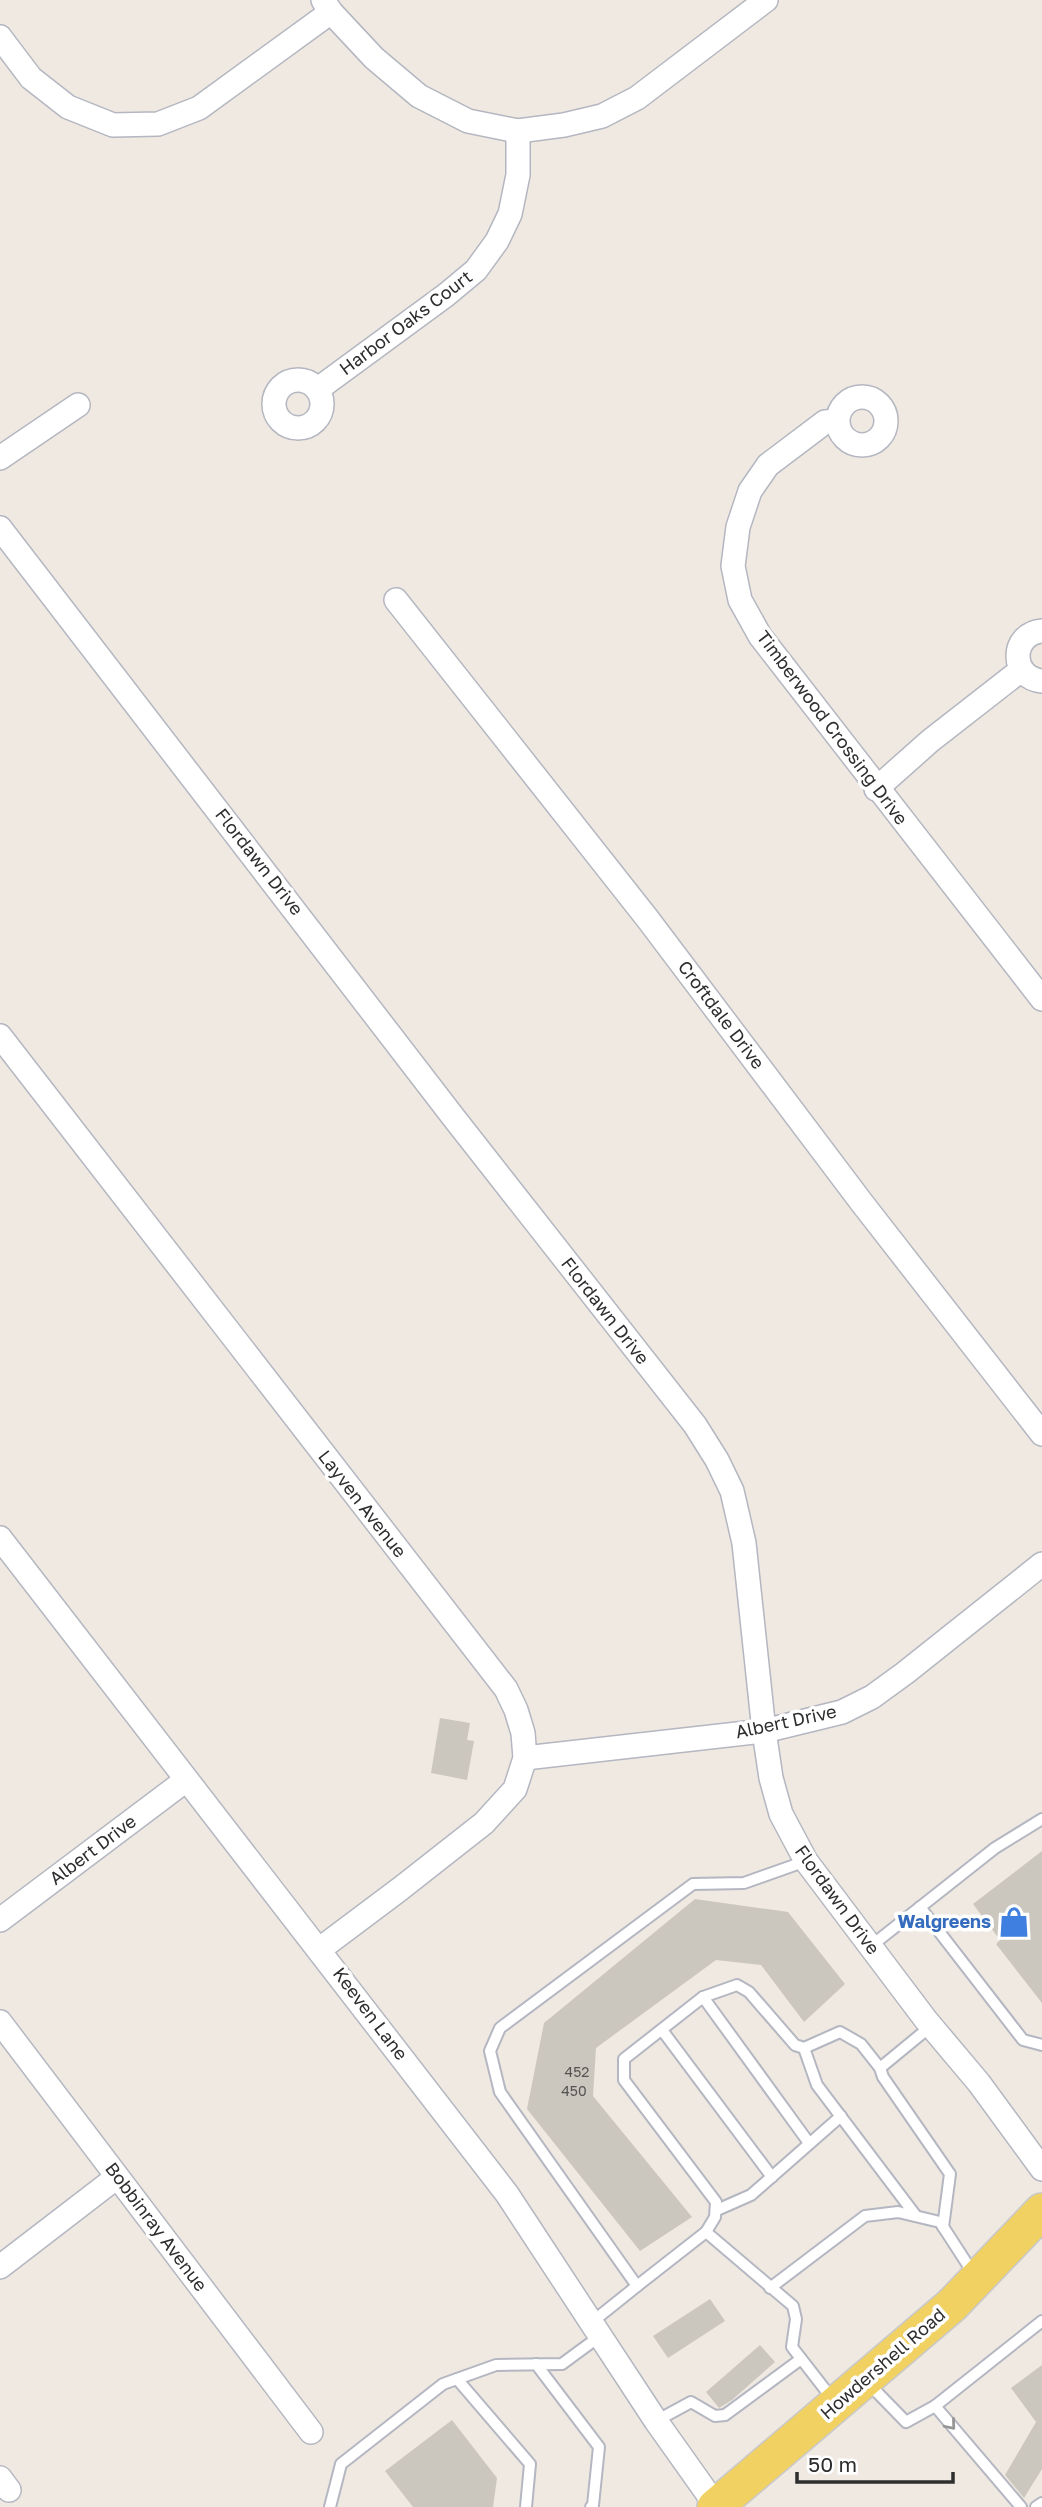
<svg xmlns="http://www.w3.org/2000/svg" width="1042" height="2507" viewBox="0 0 1042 2507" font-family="'Golos Text',sans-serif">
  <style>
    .building { fill: #cbc7bf }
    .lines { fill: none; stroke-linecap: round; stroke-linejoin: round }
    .service-casing { stroke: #b4b7c1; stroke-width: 14 }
    .minor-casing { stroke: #b4b7c1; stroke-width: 26 }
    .primary-casing { stroke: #c9c9c9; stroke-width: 38 }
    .service { stroke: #fff; stroke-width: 10 }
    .minor { stroke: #fff; stroke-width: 23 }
    .primary { stroke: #f2d163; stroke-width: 35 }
    .oneway { stroke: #969696 }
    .labels { text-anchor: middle; stroke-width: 7; stroke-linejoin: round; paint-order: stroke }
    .number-label { font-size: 14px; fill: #555452 }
    .street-label { font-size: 18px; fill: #2e2e2e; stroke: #fff }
    .shop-label { font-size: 18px; font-weight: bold; fill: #366cbe; stroke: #fff; text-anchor: end }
  </style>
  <rect width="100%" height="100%" fill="#efe9e1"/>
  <g class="building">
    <path d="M440 1718 470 1723 467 1740 474 1741 467 1780 431 1773Z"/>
    <path d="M1042 1851V2003L996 1944 1000 1940 973 1904Z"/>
    <path d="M695 1899 788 1912 845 1984 804 2022 761 1965 716 1960 596 2048 593 2096 692 2217 640 2251 527 2109 544 2023Z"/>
    <path d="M710 2299 725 2321 668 2358 653 2336Z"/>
    <path d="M760 2345 775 2362 732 2400 719 2408 706 2392Z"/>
    <path d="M1042 2365V2469L1024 2498 1005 2475 1036 2422 1011 2388Z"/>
    <path d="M452 2420 497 2478 493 2507H413L385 2471Z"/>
  </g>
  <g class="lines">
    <defs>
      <g id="service">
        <path d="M920 1907 1023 2040 1042 2045"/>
        <path d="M871 1946 995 1848 1042 1819"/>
        <path d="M703 1997 809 2143"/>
        <path d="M931 2026 880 2068 883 2077 950 2174 943 2227"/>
        <path d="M662 2030 772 2177"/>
        <path d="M804 2048 817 2085 916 2216"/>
        <path d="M717 2210 751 2195 841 2116"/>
        <path d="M706 2232 715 2217 716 2202 624 2080V2059L703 1997 737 1985 749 1992 795 2045 804 2048 840 2032 861 2044 880 2068"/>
        <path d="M637 2286 706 2232 793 2306 796 2319 792 2347 834 2401"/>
        <path d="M770 2288 865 2216 898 2212 940 2222 975 2276"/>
        <path d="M592 2322 637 2286 500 2092 490 2051 500 2028 693 1884 744 1883 806 1861"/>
        <path d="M536 2364 599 2447 593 2505 591 2507"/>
        <path d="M457 2379 530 2464 526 2507"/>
        <path d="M867 2382 906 2422 935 2406 1021 2507"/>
        <path d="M935 2406 1042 2321"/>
        <path d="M656 2421 691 2402 715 2416 725 2415 801 2359"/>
        <path d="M330 2507 341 2464 443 2384 496 2365 562 2364 600 2336"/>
        <path d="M1036 2507 1042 2503"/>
      </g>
      <g id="minor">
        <path d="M323 0 331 12 374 58 419 96 468 121 518 131 564 125 602 116 637 98 766 0"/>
        <path d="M0 37 31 78 68 107 113 125 158 124 199 108 331 12"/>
        <circle cx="298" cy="404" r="24"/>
        <path d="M318 389 446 295 476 270 497 241 510 214 518 175V131"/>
        <circle cx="862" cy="421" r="24"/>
        <path d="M837 421 825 422 768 465 750 491 738 527 733 566 740 600 760 636 1042 999"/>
        <path d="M0 458 78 405"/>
        <path d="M0 528 454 1118 695 1425 717 1460 732 1491 744 1543 764 1731 771 1778 781 1814 806 1861 926 2020 979 2083 1042 2169"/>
        <path d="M396 600 647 918 862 1203 1042 1434"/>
        <path d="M1042 631C1010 634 1010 678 1042 681"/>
        <path d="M876 789 930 741 1021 670"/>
        <path d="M0 1036 506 1689 516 1710 523 1733 525 1758 515 1789 484 1823 400 1889 320 1949"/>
        <path d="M0 1538 507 2194 656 2421 717 2507"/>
        <path d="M525 1758 764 1731 842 1712 872 1697 905 1673 1042 1564"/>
        <path d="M0 1920 186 1780"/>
        <path d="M0 2022 311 2432"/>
        <path d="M0 2267 117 2177"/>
        <path d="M0 2478 9 2490"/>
      </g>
      <path id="primary" d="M715 2507 952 2305 1042 2211"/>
    </defs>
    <use href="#service" class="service-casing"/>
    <use href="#minor" class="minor-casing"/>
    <use href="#primary" class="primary-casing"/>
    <use href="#service" class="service"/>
    <use href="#minor" class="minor"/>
    <use href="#primary" class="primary"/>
  </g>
  <defs><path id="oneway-chevron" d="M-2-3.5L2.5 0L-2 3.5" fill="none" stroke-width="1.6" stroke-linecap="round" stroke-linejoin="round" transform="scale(1.75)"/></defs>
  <use class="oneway" href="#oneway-chevron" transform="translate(951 2425) rotate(50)"/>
  <defs>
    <symbol id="shop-bare" viewBox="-9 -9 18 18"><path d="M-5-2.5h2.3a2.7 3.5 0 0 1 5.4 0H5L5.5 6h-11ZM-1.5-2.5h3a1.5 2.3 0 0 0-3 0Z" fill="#3f7fe0" stroke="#fff" stroke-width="2.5" paint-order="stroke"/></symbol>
  </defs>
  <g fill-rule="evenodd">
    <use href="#shop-bare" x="992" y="1900" width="44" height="44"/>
  </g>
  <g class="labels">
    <g class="number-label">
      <text x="577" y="2077">452</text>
      <text x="574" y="2096">450</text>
    </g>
    <g class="street-label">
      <text transform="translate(406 323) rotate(-37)" y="6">Harbor Oaks Court</text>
      <text transform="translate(832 728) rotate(53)" y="6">Timberwood Crossing Drive</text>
      <text transform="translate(259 862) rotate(52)" y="6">Flordawn Drive</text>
      <text transform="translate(721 1015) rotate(53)" y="6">Croftdale Drive</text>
      <text transform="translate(605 1311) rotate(52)" y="6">Flordawn Drive</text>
      <text transform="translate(362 1504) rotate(52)" y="6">Layven Avenue</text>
      <text transform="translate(786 1722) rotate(-12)" y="6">Albert Drive</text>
      <text transform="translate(93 1850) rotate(-37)" y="6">Albert Drive</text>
      <text transform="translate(837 1900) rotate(54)" y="6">Flordawn Drive</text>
      <text transform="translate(370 2014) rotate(53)" y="6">Keeven Lane</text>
      <text transform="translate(156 2227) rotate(53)" y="6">Bobbinray Avenue</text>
      <text transform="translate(883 2364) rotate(-41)" y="6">Howdershell Road</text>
    </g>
    <g class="shop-label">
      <text x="991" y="1928">Walgreens</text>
    </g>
  </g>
  <path d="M797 2472v10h156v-10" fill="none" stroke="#2e2e2e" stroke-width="3.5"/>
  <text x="808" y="2472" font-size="21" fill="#2e2e2e" stroke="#ffffff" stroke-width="5" paint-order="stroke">50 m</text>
</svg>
